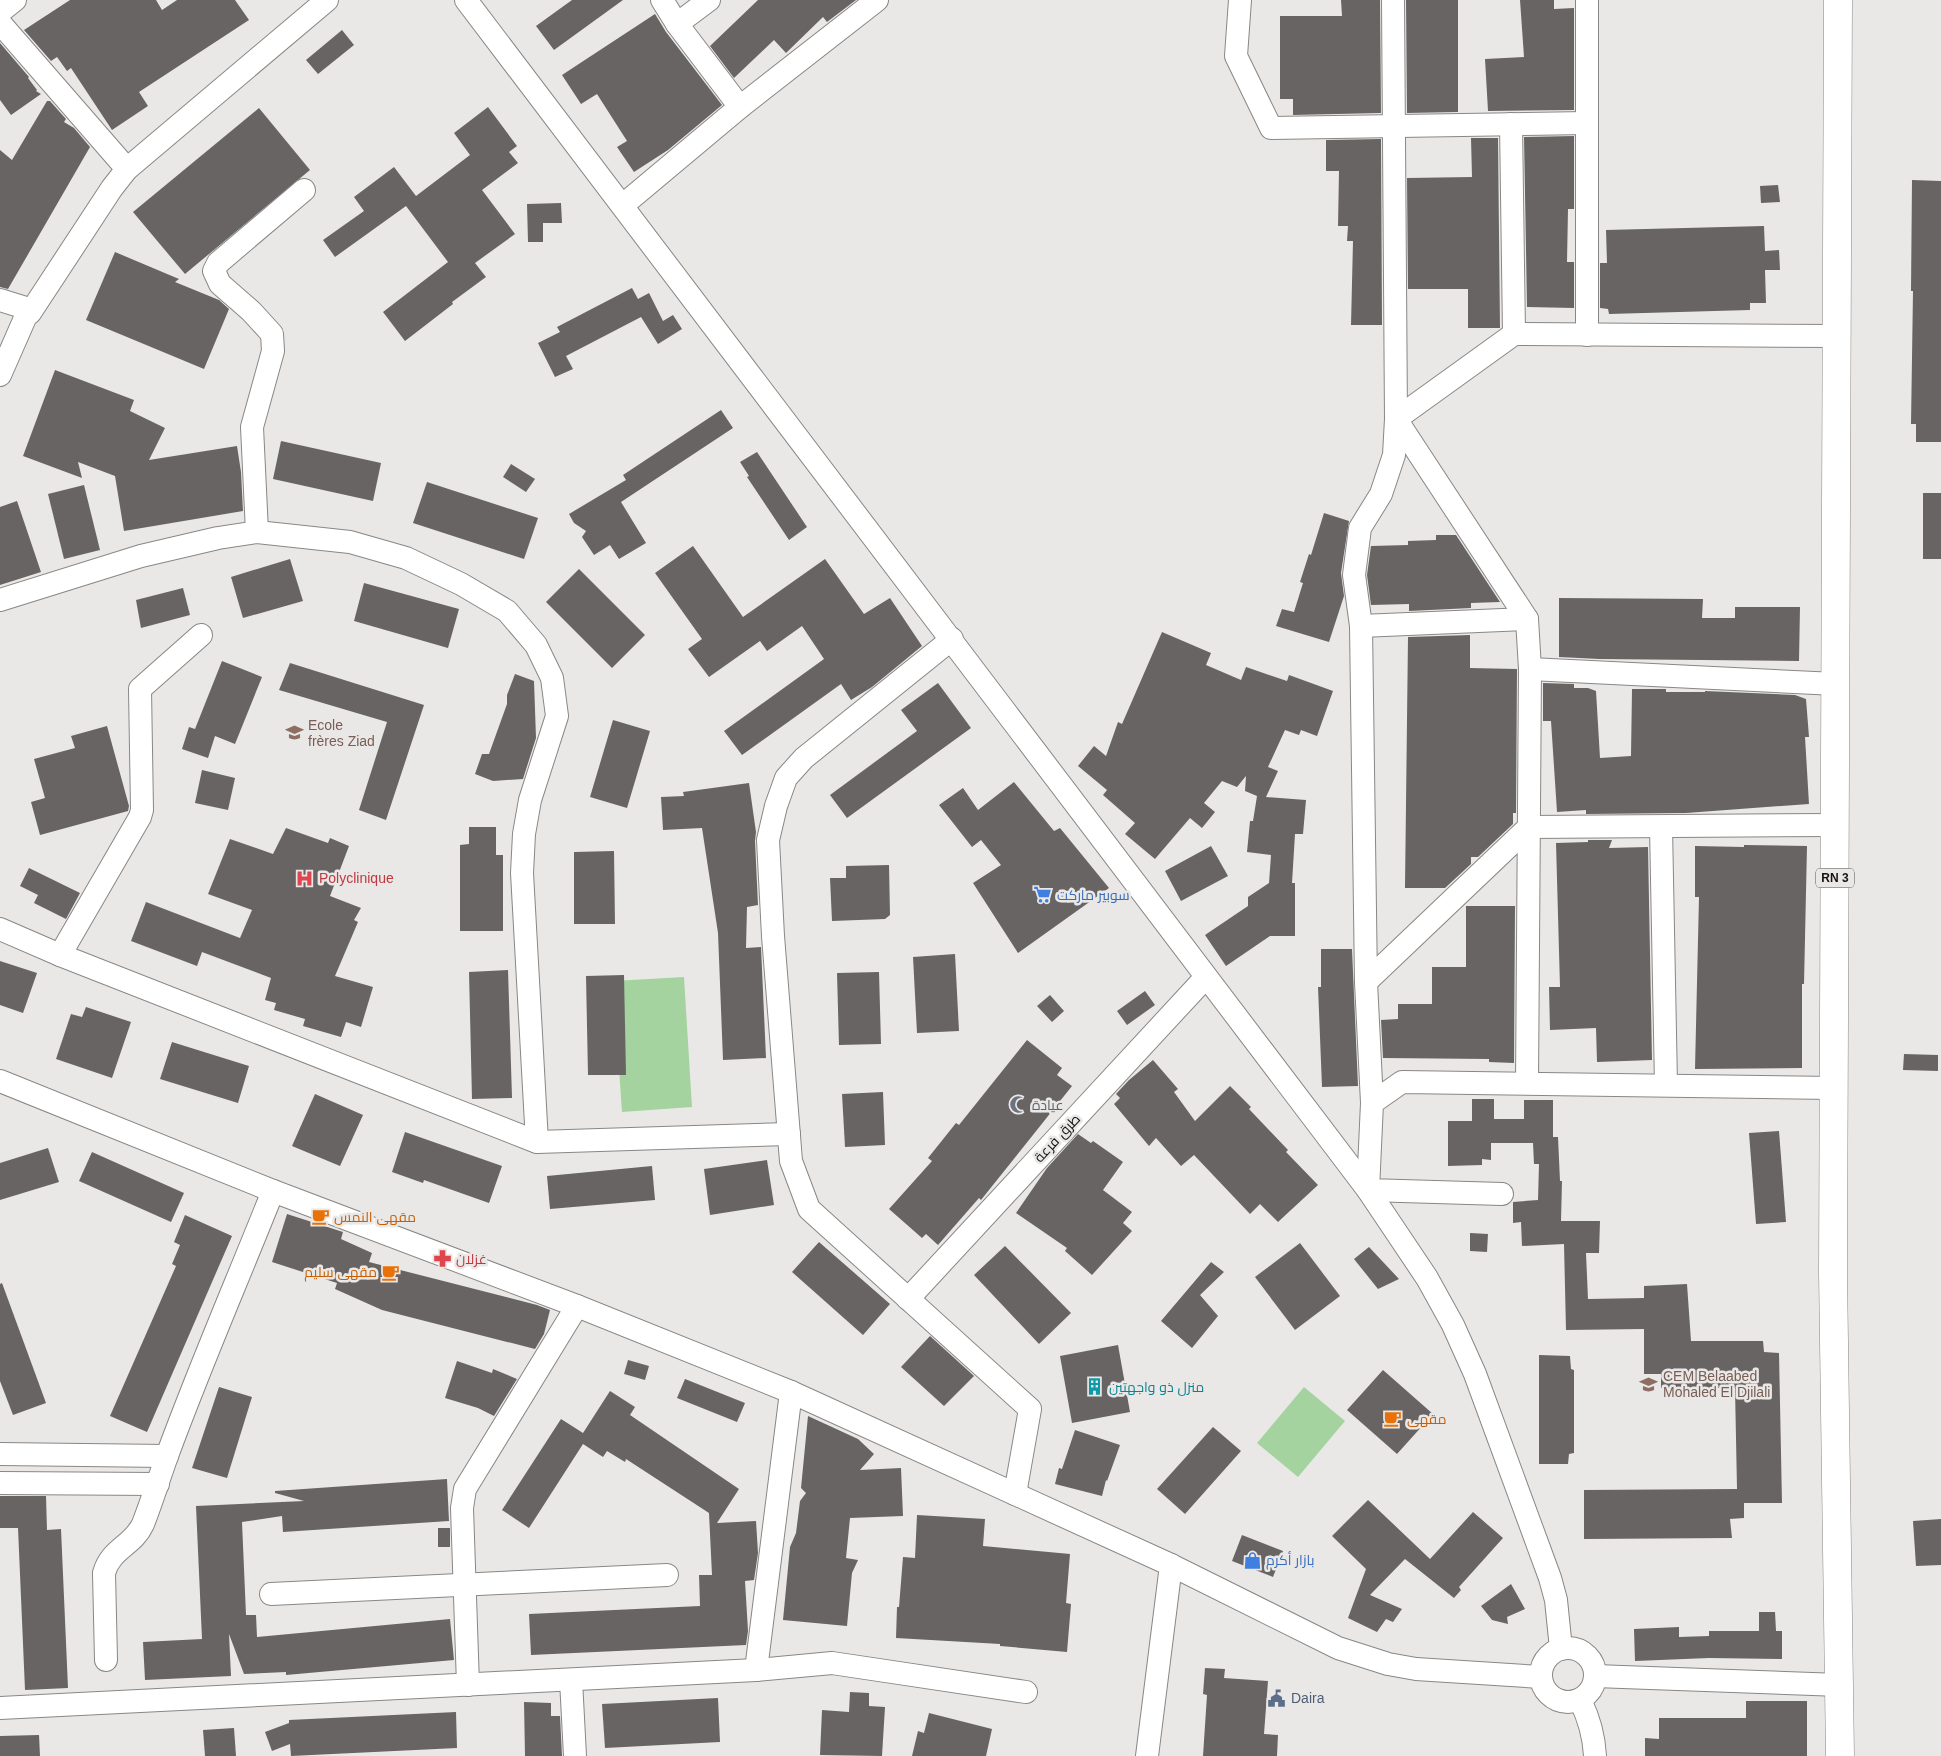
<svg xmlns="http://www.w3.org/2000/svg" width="1941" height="1756" viewBox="0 0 1941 1756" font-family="Arial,Cairo,sans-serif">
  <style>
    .grass { fill: #a5d39f }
    .building { fill: #686464 }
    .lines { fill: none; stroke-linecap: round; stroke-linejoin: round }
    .minor-casing { stroke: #898785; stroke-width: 24 }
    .major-casing { stroke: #898785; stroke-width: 29 }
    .minor { stroke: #fff; stroke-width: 22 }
    .major { stroke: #fff; stroke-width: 28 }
    .labels { text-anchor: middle; stroke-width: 5; stroke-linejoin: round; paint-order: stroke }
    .shield { fill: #eae8e6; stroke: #545352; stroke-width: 1 }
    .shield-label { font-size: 12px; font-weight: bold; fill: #141312 }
    .education-label { font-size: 14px; fill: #785e54; stroke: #eae8e6; text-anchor: start }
    .health-label { font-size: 14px; fill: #be3a42; stroke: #eae8e6; text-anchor: start }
    .shop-label { font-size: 14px; fill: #366cbe; stroke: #eae8e6; text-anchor: start }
    .worship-label { font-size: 14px; fill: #5b616d; stroke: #eae8e6; text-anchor: start }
    .street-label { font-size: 14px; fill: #141312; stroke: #eae8e6 }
    .food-label { font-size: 14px; fill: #c56008; stroke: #eae8e6; text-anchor: start }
    .culture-label { font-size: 14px; fill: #0d838f; stroke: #eae8e6; text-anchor: start }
    .service-label { font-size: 14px; fill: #4e5e75; stroke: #eae8e6; text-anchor: start }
  </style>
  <rect width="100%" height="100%" fill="#eae8e6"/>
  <g class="grass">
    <path d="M684 977 692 1107 622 1112 613 981Z"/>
    <path d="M1304 1387 1345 1421 1298 1477 1257 1443Z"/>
  </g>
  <g class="building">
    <path d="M70 0H156L162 10 177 0H235L249 20 139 92 148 106 112 130 71 68 67 71 57 57 51 61 24 30Z"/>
    <path d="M572 0H623L554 50 536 26Z"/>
    <path d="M758 0H856L827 22 823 17 786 53 774 40 734 78 710 46Z"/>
    <path d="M1341 0H1380L1381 113 1293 115V99H1280V16H1342Z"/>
    <path d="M1406 0H1458V112L1407 113Z"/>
    <path d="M1520 0H1554V9L1574 8V110L1488 111 1485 59 1524 57Z"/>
    <path d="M655 14 666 32 722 105 668 150 634 172 617 147 627 141 597 94 581 104 562 75Z"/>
    <path d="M342 30 354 45 318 74 306 60Z"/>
    <path d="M0 43 29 77 28 78 37 90 36 91 41 94 11 115 0 100Z"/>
    <path d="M47 101H50L66 119 64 122 74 128 90 147 8 289 0 287V150L12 160Z"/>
    <path d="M488 107 517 146 509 152 518 163 482 190 515 234 475 263 486 277 452 302 453 304 405 341 383 312 448 262 406 206 335 257 323 240 364 211 354 197 394 167 416 196 470 155 454 133Z"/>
    <path d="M259 108 310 170 185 274 133 212Z"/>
    <path d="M1574 136V209H1568L1567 262H1574V308L1527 307 1524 137Z"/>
    <path d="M1471 138H1498L1500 328H1468V289H1408L1407 178 1472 177Z"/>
    <path d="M1381 139 1382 325H1351L1353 241H1347L1348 226H1338L1339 171H1326V140Z"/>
    <path d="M1912 180 1941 181V442H1916V424H1911L1913 291H1911Z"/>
    <path d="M1778 185 1780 202 1761 203 1760 186Z"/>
    <path d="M561 203 562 223H543V242H528L527 204Z"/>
    <path d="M1764 226 1765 251 1779 250 1780 270H1765L1766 303H1750V310L1609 314 1608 309 1600 308V263H1607L1606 230Z"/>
    <path d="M115 252 179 279 175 282 219 300 229 309 204 369 86 320Z"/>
    <path d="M632 288 638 299 649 293 663 321 673 315 682 329 658 344 641 317 566 356 573 369 555 377 538 343 560 332 557 327Z"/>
    <path d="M55 370 134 400 130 411 165 428 149 460 237 446 241 472 243 511 124 531 115 476 78 462 82 478 23 456Z"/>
    <path d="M721 410 733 428 621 502 646 543 619 559 610 545 594 555 582 537 586 531 574 523 569 514 626 480 623 475Z"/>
    <path d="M281 441 381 463 373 501 273 479Z"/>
    <path d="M757 452 807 527 789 540 747 477 749 476 740 462Z"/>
    <path d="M511 464 535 479 526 492 503 477Z"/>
    <path d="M427 482 538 518 524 559 413 523Z"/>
    <path d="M84 485 100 550 64 559 48 494Z"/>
    <rect x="1923" y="493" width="18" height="66"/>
    <path d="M17 501 41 572 0 585V507Z"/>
    <path d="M1324 513 1349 521 1341 573 1344 596 1329 642 1276 626 1282 609 1294 612 1303 583 1300 582 1309 554 1311 555Z"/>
    <path d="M1436 535H1456L1500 602 1471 603V608L1409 611V604L1371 605 1367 575 1371 546 1408 545V541L1436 540Z"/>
    <path d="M693 546 743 617 825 559 864 614 890 598 922 646 872 687 851 700 841 684 742 755 724 731 824 659 802 626 767 651 760 641 709 677 688 649 702 639 655 573Z"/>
    <path d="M290 559 303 601 243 618 231 577Z"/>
    <path d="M579 569 645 635 612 668 546 602Z"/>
    <path d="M364 583 459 609 448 648 354 621Z"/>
    <path d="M183 588 190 615 141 628 136 600Z"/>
    <path d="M1559 598 1703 599 1702 618H1735V607H1800L1799 661 1599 659 1559 657Z"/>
    <path d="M1162 632 1211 653 1206 665 1241 680 1246 667 1287 681 1289 675 1333 691 1317 736 1301 730 1299 735 1285 730 1268 767 1278 771 1266 797 1306 800 1303 834H1295L1292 883H1295V936H1270L1226 966 1205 935 1248 906V897L1269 883 1271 855 1247 852 1250 821H1253L1257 796 1245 791 1246 776 1237 787 1222 781 1204 803 1215 812 1202 828 1190 818 1155 859 1125 834 1135 823 1103 795 1107 790 1078 766 1094 746 1106 756 1118 722 1122 724Z"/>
    <path d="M1470 635V668L1517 669 1516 813H1513V824L1478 857H1471V864L1445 888H1405L1408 637Z"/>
    <path d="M222 661 262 677 235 744 215 736 208 758 182 749 189 727 195 729Z"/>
    <path d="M290 663 424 705 386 820 359 810 387 722 279 690Z"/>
    <path d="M515 674 534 681 536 738 523 779 493 781 475 774 482 754H489L507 704V695Z"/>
    <path d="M938 683 971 728 847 818 830 795 917 731 901 710Z"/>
    <path d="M1543 683 1574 684V688H1588L1596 691 1600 758 1631 756 1632 689H1666V692H1705V691L1795 695 1806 699 1809 737H1805L1809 804 1686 813 1586 814V810L1557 812 1551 721H1543Z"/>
    <path d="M613 720 650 731 627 808 590 797Z"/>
    <path d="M107 726 129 806 128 811 40 835 31 802 45 798 34 759 75 748 71 736Z"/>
    <path d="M202 770 235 778 228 810 195 803Z"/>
    <path d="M1014 782 1054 831 1060 828 1109 888 1018 953 973 883 1001 865 981 840 972 847 939 805 963 788 978 810Z"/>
    <path d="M749 783 756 832 755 841 758 905 747 907 746 948 761 947 766 1058 723 1060 718 933 702 828 663 830 661 797 684 796 683 792Z"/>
    <path d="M469 827H496V855H503V931H460V845L469 844Z"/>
    <path d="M286 828 328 843 330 838 349 846 330 896 361 908 354 920 358 922 335 976 373 987 361 1027 346 1022 341 1037 303 1026 305 1019 274 1010 276 1003 265 1000 271 978 202 952 197 966 131 941 146 902 240 938 252 910 208 894 230 839 273 854Z"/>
    <path d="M1588 840H1612L1609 848 1648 847 1652 1060 1597 1062 1596 1028 1550 1030 1549 987H1560L1556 843 1588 842Z"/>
    <path d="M1744 845 1807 846 1804 984H1802V1068L1695 1069 1699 897H1695V846L1744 847Z"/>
    <path d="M1211 846 1228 876 1181 901 1165 871Z"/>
    <path d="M614 851 615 924H574V852Z"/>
    <path d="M889 865 890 915 885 919 832 921 830 878H846V866Z"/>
    <path d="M29 868 80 893 66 919 34 903 38 895 20 886Z"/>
    <path d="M1466 906H1515L1514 1063 1489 1062V1059L1383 1058 1381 1020 1398 1019V1004H1432V967H1466Z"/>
    <path d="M1321 949H1352L1358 1086 1322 1087 1318 987H1321Z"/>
    <path d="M955 954 959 1031 917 1033 913 957Z"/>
    <path d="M0 961 37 973 23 1013 0 1005Z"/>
    <path d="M508 970 512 1098 472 1099 469 972Z"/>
    <path d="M879 972 881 1044 839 1045 837 973Z"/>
    <path d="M624 975 626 1075H588L586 976Z"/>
    <path d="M1145 991 1155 1005 1127 1025 1117 1011Z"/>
    <path d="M1050 995 1064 1011 1052 1022 1037 1006Z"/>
    <path d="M86 1007 131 1022 112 1078 56 1059 71 1014 82 1017Z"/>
    <path d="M1027 1040 1062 1068 1057 1075 1072 1086 981 1200 979 1198 938 1245 926 1234 922 1238 889 1209 932 1161 928 1158 956 1123 959 1125Z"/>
    <path d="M172 1042 249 1066 238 1103 160 1079Z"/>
    <path d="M1904 1054 1938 1055V1071L1903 1070Z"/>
    <path d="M1153 1060 1178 1089 1174 1092 1195 1121 1230 1086 1251 1107 1249 1109 1288 1150 1286 1152 1318 1185 1278 1222 1260 1204 1250 1214 1194 1155 1181 1166 1156 1138 1149 1146 1114 1104 1120 1098 1116 1094 1129 1080Z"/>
    <path d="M883 1092 885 1145 845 1147 842 1094Z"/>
    <path d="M315 1094 363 1115 340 1166 292 1146Z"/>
    <path d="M1472 1099H1494V1119H1524V1100H1553V1137H1558L1560 1181H1562L1561 1221H1600L1599 1253H1586L1588 1299 1644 1298V1286L1687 1284 1691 1341H1763L1764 1352 1779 1353 1782 1503H1744V1518L1730 1519 1732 1538 1584 1539V1490L1737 1489 1735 1388H1661V1374H1644V1329L1566 1330 1564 1244 1522 1246 1521 1222 1513 1223V1202L1538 1200 1539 1164H1534L1533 1143H1491V1160L1482 1159V1165L1448 1166V1121H1472Z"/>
    <path d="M1779 1131 1786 1222 1756 1224 1749 1133Z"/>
    <path d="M405 1132 502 1166 489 1203 424 1180 423 1183 392 1172Z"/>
    <path d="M1078 1134 1091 1143 1093 1141 1123 1162 1103 1190 1132 1212 1123 1223 1132 1231 1092 1275 1065 1251 1067 1248 1016 1213 1047 1168Z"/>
    <path d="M48 1148 59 1182 0 1200V1163Z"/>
    <path d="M92 1152 184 1193 171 1222 79 1181Z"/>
    <path d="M767 1160 774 1205 710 1215 704 1169Z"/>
    <path d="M652 1166 655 1200 550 1209 547 1176Z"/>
    <path d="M287 1214 343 1232 341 1239 372 1253 369 1262 537 1305 550 1310 544 1334 535 1349 382 1310 335 1289 337 1283 272 1262Z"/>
    <path d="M185 1215 232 1236 147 1432 110 1416 176 1266 172 1264 180 1245 174 1242Z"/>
    <path d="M1470 1233 1488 1234 1487 1252 1470 1251Z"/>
    <path d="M819 1242 890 1304 863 1335 792 1272Z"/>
    <path d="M1300 1243 1340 1296 1295 1330 1255 1277Z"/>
    <path d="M1005 1246 1071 1313 1039 1344 974 1275Z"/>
    <path d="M1369 1247 1399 1279 1378 1289 1354 1259Z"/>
    <path d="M1211 1262 1224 1272 1200 1295 1218 1316 1192 1348 1161 1321Z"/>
    <path d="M2 1283 46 1403 13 1415 0 1381V1284Z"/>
    <path d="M930 1336 974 1376 944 1406 901 1367Z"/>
    <path d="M1118 1345 1130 1412 1072 1423 1060 1356Z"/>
    <path d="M1539 1355 1570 1356 1571 1369 1574 1370V1453L1569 1454 1568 1464H1539Z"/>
    <path d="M628 1360 649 1366 645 1380 624 1374Z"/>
    <path d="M457 1361 492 1373 493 1369 517 1379 494 1416 478 1408 445 1398Z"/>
    <path d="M1383 1370 1433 1414 1397 1454 1347 1410Z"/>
    <path d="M685 1379 745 1403 737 1422 677 1398Z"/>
    <path d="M219 1387 252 1397 227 1478 192 1468Z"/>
    <path d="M610 1391 635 1407 630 1415 739 1489 717 1523 756 1521 758 1553 754 1580 745 1581 748 1631 746 1645 531 1655 529 1614 700 1606 699 1575H712L709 1513 626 1459 625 1462 607 1451 603 1457 583 1444 529 1528 502 1510 561 1419 583 1433Z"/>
    <path d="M808 1416 858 1439 874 1454 860 1470 901 1468 903 1516 850 1518 846 1558 858 1560 852 1573 847 1626 783 1620 790 1547 796 1533 800 1501 806 1493 801 1488Z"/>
    <path d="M1213 1427 1241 1451 1185 1514 1157 1489Z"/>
    <path d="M1075 1430 1120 1445 1107 1481 1106 1480 1102 1496 1055 1484 1059 1468 1062 1469Z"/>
    <path d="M447 1479 449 1521 283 1532 282 1516 242 1522 246 1615H256L257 1637 450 1619 454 1660 286 1675V1672L244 1674 229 1634 231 1676 145 1680 143 1642 202 1639 196 1506 304 1501 275 1493V1491Z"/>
    <path d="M0 1496H46L47 1530 61 1529 68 1688 25 1690 18 1528H0Z"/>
    <path d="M1368 1500 1430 1559 1473 1512 1503 1538 1459 1587 1461 1590 1454 1598 1405 1559 1370 1595 1402 1609 1393 1622 1386 1619 1377 1632 1348 1618 1366 1569 1332 1536Z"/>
    <path d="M917 1515 985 1519 983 1546 1070 1554 1066 1603 1071 1604 1067 1652 1000 1646V1644L896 1638 897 1607H899L903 1557 915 1558Z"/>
    <path d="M1941 1519V1565L1916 1566 1913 1521Z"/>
    <rect x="438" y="1528" width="12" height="19"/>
    <path d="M1242 1535 1283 1551 1273 1577 1232 1561Z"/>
    <path d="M1511 1584 1525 1609 1507 1617 1508 1624 1492 1620 1481 1606Z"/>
    <path d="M1759 1612H1775L1776 1631H1782V1659L1709 1658 1635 1661 1634 1629 1679 1627V1637L1709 1636V1631H1759Z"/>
    <path d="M1205 1668 1225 1669 1224 1678 1268 1681 1264 1734 1278 1735 1277 1756H1203L1207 1695 1203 1694Z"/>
    <path d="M850 1692 869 1693V1706L885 1707 882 1756 820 1755 822 1710 849 1712Z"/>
    <path d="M718 1698 720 1742 605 1748 602 1704Z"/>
    <path d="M1746 1701H1807V1756H1645V1738L1659 1739V1718H1746Z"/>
    <path d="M524 1702 551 1703V1716H560L562 1756H525Z"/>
    <path d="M456 1712 457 1748 291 1756 290 1744 272 1751 265 1732 289 1723V1720Z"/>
    <path d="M929 1713 992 1729 986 1756H912L918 1731 924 1733Z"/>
    <path d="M234 1728 236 1756H205L203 1730Z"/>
    <path d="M39 1735 40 1756H0V1736Z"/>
  </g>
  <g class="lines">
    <defs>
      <g id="minor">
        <path d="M466 0 1368 1190 1427 1278 1453 1325 1475 1374 1550 1578 1556 1600 1561 1649"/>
        <path d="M662 0 677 24 740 107"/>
        <path d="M1240 0 1236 56 1271 128 1587 123"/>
        <path d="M0 12 15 0"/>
        <path d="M0 23 127 169"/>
        <path d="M677 24 709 0"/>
        <path d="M1511 124 1514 334"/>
        <path d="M623 205 740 107 877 0"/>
        <path d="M0 300 29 309"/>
        <path d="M1587 335V0"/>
        <path d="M0 375 29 309 30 313 112 188 127 169 327 0"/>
        <path d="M257 532 252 427 273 351 272 334 251 311 220 284 214 271 218 263 304 190"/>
        <path d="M0 600 141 556 218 538 257 532 350 542 406 558 461 584 507 611 536 645 552 678 557 716 530 800 524 834 522 873 537 1142"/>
        <path d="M1361 626 1527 619"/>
        <path d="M952 639 804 758 786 778 776 806 768 840 773 936 791 1161 809 1209 1030 1409 1015 1494"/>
        <path d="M1530 669 1836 684"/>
        <path d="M1661 827 1666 1085"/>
        <path d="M0 929 60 955 537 1142 789 1134"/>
        <path d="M60 955 140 817 142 810 140 689 201 635"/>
        <path d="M1366 982 1529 827 1835 825"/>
        <path d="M0 1081 273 1191 577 1306 791 1392 1171 1565 1338 1648 1388 1664 1416 1669 1541 1677"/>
        <path d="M1527 1083 1530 669 1527 619 1396 419 1514 334 1837 336"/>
        <path d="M1372 1103 1366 982 1361 626 1354 575 1360 528 1381 494 1394 455 1396 419 1393 0"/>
        <path d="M1502 1194 1368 1190 1372 1103 1402 1082 1834 1088"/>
        <path d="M908 1299 1206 977"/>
        <path d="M0 1454 167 1456"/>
        <path d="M0 1483 158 1484"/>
        <path d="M271 1594 667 1575"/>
        <circle cx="1568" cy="1675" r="27"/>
        <path d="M106 1660 104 1573C111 1548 133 1546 143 1524 152 1501 159 1478 167 1456 200 1366 238 1279 273 1191"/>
        <path d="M756 1670 791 1392"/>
        <path d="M1595 1676 1840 1685"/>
        <path d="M571 1680 575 1756"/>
        <path d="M468 1685 462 1508 465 1489 577 1306"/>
        <path d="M1580 1700C1589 1718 1594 1736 1595 1756"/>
        <path d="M0 1708 756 1670 832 1663 1026 1692"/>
        <path d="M1147 1756 1171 1565"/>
      </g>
      <path id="major" d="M1838 0 1833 1273 1840 1756"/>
    </defs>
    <use href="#minor" class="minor-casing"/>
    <use href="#major" class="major-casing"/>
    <use href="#minor" class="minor"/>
    <use href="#major" class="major"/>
  </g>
  <defs>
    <symbol id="school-bare" viewBox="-9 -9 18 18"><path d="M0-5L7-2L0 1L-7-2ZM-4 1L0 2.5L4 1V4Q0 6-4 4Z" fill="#8d6e63" stroke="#eae8e6" stroke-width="2.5" paint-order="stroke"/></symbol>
    <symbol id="hospital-bare" viewBox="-9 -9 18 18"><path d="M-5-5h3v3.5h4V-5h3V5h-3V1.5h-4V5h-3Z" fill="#e0444e" stroke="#eae8e6" stroke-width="2.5" paint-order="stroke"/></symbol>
    <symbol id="supermarket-bare" viewBox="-9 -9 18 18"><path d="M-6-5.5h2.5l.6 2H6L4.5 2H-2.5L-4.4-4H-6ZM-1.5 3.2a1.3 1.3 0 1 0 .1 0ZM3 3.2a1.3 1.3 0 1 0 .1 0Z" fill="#3f7fe0" stroke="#eae8e6" stroke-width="2.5" paint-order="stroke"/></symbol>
    <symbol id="mosque-bare" viewBox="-9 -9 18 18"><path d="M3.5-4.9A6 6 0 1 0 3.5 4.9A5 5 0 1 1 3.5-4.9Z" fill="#6b7280" stroke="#eae8e6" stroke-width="2.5" paint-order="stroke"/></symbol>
    <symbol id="cafe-bare" viewBox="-9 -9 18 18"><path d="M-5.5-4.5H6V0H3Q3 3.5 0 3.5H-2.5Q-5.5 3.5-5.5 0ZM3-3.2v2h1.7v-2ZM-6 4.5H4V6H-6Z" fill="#e8710a" stroke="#eae8e6" stroke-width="2.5" paint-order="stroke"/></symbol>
    <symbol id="pharmacy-bare" viewBox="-9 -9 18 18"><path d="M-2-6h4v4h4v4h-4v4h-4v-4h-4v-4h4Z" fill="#e0444e" stroke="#eae8e6" stroke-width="2.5" paint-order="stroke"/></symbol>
    <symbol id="building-bare" viewBox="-9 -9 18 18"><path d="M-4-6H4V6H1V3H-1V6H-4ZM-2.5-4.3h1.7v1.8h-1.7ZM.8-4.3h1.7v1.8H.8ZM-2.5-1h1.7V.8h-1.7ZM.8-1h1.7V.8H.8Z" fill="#0f9aa8" stroke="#eae8e6" stroke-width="2.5" paint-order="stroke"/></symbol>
    <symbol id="shop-bare" viewBox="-9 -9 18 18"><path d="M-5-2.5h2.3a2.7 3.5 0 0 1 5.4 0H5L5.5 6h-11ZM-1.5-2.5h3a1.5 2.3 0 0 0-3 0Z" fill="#3f7fe0" stroke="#eae8e6" stroke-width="2.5" paint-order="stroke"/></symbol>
    <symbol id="civic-bare" viewBox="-9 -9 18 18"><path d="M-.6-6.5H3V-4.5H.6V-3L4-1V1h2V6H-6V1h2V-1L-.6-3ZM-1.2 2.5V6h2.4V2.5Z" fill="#5c6f8a" stroke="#eae8e6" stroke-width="2.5" paint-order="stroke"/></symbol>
  </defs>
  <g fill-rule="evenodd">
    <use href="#school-bare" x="282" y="720" width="25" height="25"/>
    <use href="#hospital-bare" x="292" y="866" width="25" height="25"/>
    <use href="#supermarket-bare" x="1030" y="882" width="25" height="25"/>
    <use href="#mosque-bare" x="1006" y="1092" width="25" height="25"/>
    <use href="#cafe-bare" x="308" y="1204" width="25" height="25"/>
    <use href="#pharmacy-bare" x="430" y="1246" width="25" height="25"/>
    <use href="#cafe-bare" x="378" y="1260" width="25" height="25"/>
    <use href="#school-bare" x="1636" y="1372" width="25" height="25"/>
    <use href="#building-bare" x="1082" y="1374" width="25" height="25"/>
    <use href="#cafe-bare" x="1380" y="1406" width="25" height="25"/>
    <use href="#shop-bare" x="1240" y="1548" width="25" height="25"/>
    <use href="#civic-bare" x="1264" y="1686" width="25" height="25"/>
  </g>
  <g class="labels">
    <rect class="shield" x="1816" y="868.5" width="38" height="19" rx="4"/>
    <g class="shield-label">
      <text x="1835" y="882">RN 3</text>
    </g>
    <g class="education-label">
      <text x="308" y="730">Ecole<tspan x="308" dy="16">frères Ziad</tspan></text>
      <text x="1663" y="1381">CEM Belaabed<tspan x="1663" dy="16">Mohaled El Djilali</tspan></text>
    </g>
    <g class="health-label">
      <text x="319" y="883">Polyclinique</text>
      <text x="456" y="1264">غزلان</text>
    </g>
    <g class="shop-label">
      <text x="1057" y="900">سوبير ماركت</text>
      <text x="1266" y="1565">بازار أكرم</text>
    </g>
    <g class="worship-label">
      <text x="1032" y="1110">عيادة</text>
    </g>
    <g class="street-label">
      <text transform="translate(1057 1138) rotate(-47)" y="5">طرق فرعة</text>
    </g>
    <g class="food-label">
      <text x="334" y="1222">مقهى النمس</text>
      <text x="377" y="1277" text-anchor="end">مقهى سليم</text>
      <text x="1407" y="1424">مقهى</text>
    </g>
    <g class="culture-label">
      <text x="1109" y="1392">منزل ذو واجهتين</text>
    </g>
    <g class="service-label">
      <text x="1291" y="1703">Daira</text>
    </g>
  </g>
</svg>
